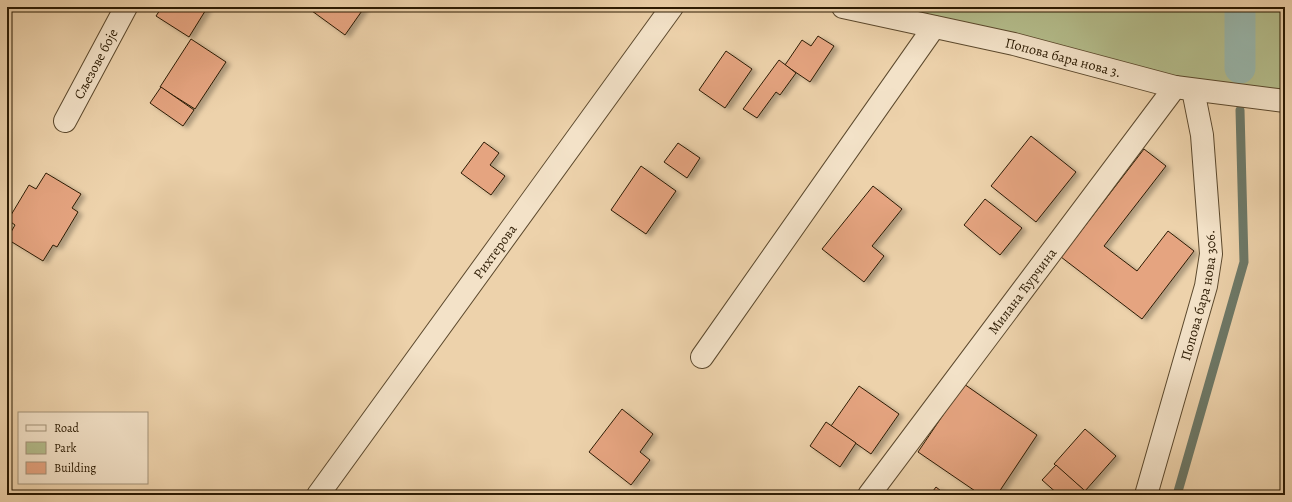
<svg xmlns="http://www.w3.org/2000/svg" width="1292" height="502" viewBox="0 0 1292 502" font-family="Alegreya,serif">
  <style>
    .green { fill: #b4bd8c; stroke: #706c48 }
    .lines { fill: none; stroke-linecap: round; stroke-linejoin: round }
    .stream { stroke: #6d7968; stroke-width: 9 }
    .canal { stroke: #99b7ac; stroke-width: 31 }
    .building { fill: #e5a480; stroke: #2c1b03; filter: url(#shadow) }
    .street-casing { stroke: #5c492d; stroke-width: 24 }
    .street { stroke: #f3e2c8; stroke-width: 22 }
    .labels { text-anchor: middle; stroke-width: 3.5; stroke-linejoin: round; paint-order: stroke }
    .street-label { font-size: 14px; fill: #2c1b03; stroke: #f3e2c8 }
  </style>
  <defs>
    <filter id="shadow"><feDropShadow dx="4.5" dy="2.5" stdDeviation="2" flood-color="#0004"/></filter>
  </defs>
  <rect width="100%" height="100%" fill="#edd2ab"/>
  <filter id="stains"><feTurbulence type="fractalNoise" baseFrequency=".005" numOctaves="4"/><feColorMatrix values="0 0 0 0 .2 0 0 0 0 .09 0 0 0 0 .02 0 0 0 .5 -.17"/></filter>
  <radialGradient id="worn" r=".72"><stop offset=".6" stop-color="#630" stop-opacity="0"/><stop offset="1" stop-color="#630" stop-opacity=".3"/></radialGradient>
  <path class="green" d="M910 7H1285V102L934 27Z"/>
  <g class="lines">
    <path class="stream" d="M1177 495 1244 262 1240 110"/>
    <path class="canal" d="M1240 68V7"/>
  </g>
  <g class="building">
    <path d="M162 7H204L207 8 189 37 156 16Z"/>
    <path d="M315 7H362L364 8 345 35 312 11Z"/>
    <path d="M818 36 834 46 810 82 785 65 802 40 811 46Z"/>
    <path d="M191 39 226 62 195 109 160 87Z"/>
    <path d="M726 51 752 69 725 108 699 90Z"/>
    <path d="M779 60 796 73 780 95 776 92 757 118 743 109Z"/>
    <path d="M161 87 194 110 183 126 150 103Z"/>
    <path d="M1031 136 1076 172 1036 222 991 186Z"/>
    <path d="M484 142 499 153 490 165 505 176 491 195 461 173Z"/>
    <path d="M678 143 700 158 687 178 664 162Z"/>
    <path d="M1144 149 1166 166 1104 246 1137 271 1168 231 1194 251 1142 319 1061 257Z"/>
    <path d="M641 166 676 191 646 234 611 210Z"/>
    <path d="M46 173 81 194 72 208 78 212 57 247 53 245 43 261 7 239 15 225 8 220 29 185 36 189Z"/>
    <path d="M873 186 902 209 872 246 884 256 864 282 822 249Z"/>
    <path d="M985 199 1022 228 1000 255 964 225Z"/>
    <path d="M964 384 1037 435 997 495H981L918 452Z"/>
    <path d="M859 386 899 414 871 454 831 426Z"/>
    <path d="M622 409 653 434 640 452 650 460 631 485 589 452Z"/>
    <path d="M826 422 856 443 840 467 810 446Z"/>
    <path d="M1085 429 1116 456 1085 491 1054 464Z"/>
    <path d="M1056 465 1084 490 1079 495H1059L1042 480Z"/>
    <path d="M936 487 946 495H930Z"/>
  </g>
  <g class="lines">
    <defs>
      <g id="street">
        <path id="s1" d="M843 7 1014 44 1175 87 1285 101"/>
        <path id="s2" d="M65 121 126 7"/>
        <path d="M702 357 934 27"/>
        <path id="s3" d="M318 495 672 7"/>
        <path id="s4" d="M869 495 1175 87"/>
        <path id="s5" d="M1146 495 1206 286 1211 254 1202 135 1193 90"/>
      </g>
    </defs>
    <use href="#street" class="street-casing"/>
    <use href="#street" class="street"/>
  </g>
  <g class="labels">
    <g class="street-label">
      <text dy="5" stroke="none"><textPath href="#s1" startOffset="226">Попова бара нова 3.</textPath></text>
      <text dy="5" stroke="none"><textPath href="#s2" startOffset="65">Сљезове боје</textPath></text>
      <text dy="5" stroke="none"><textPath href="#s3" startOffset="301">Рихтерова</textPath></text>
      <text dy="5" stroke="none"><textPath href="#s4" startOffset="255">Милана Ћурчина</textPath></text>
      <text dy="5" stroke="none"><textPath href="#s5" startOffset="207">Попова бара нова 306.</textPath></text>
    </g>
  </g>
  <rect width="1292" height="502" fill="none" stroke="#edd2ab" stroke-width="24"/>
  <rect x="8" y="8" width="1276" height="486" fill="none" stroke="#2c1b03" stroke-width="2"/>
  <rect x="12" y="12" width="1268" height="478" fill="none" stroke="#2c1b03"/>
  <rect x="18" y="412" width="130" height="72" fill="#f3e2c8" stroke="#a39279"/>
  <rect x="26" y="425" width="20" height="6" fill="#f3e2c8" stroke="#a39279"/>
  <text x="54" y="432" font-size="12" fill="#2c1b03">Road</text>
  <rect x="26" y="442" width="20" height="12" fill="#b4bd8c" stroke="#a39279"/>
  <text x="54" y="452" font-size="12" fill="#2c1b03">Park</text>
  <rect x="26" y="462" width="20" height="12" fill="#e5a480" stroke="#a39279"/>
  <text x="54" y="472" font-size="12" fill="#2c1b03">Building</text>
  <rect width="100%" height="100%" filter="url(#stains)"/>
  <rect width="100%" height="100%" fill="url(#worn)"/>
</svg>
